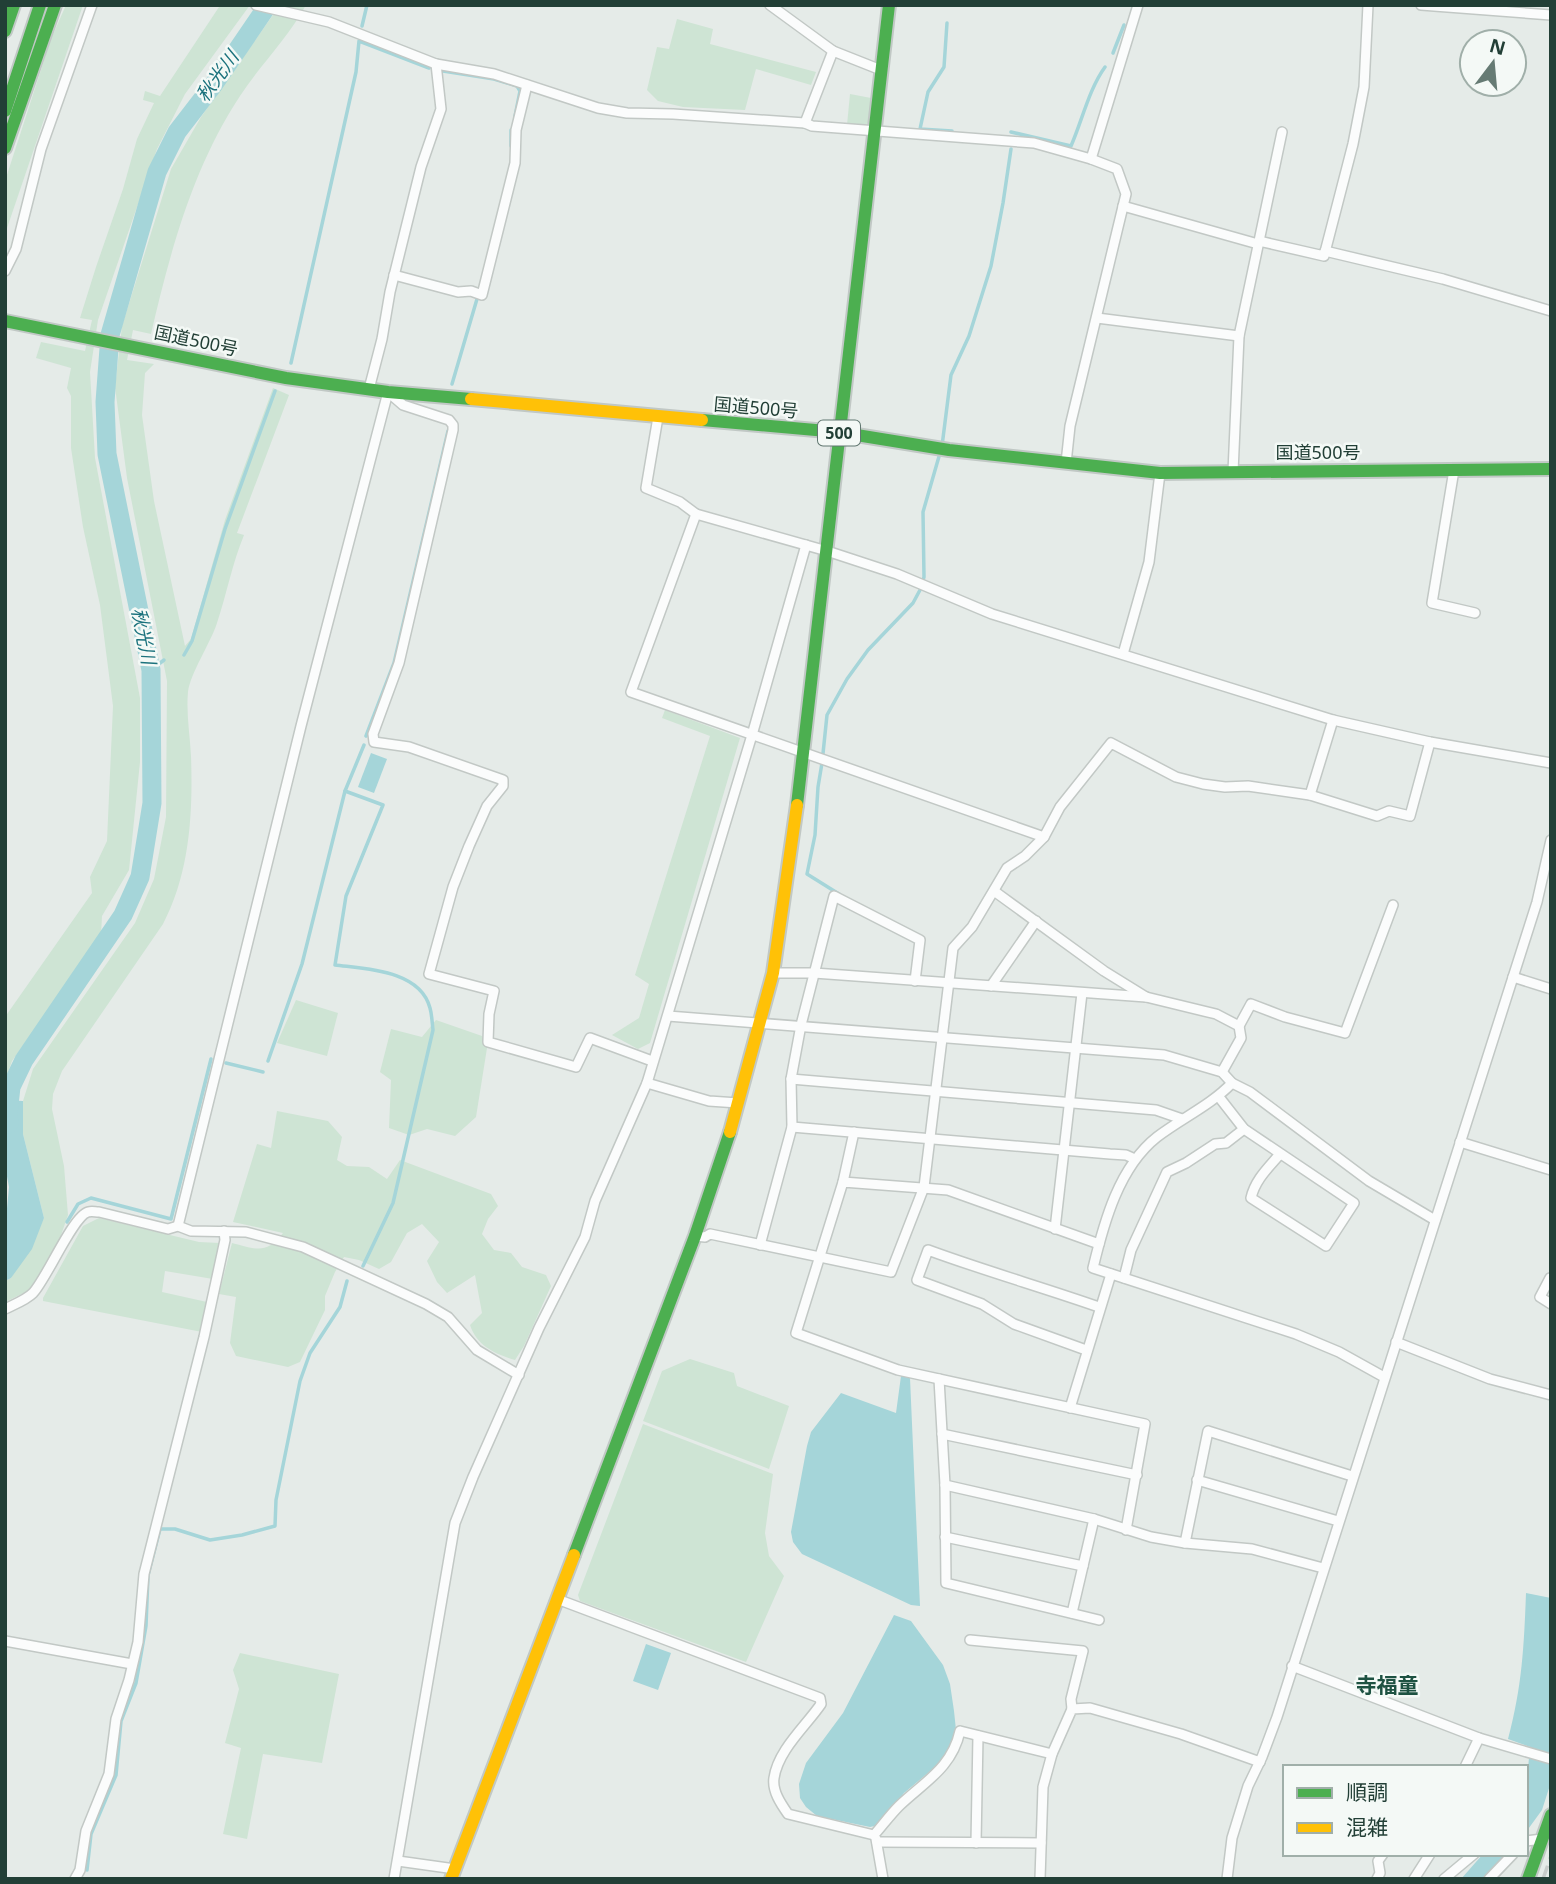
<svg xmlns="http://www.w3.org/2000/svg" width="1556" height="1884" viewBox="0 0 1556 1884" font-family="'Noto Sans','Noto Sans JP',sans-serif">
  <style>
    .green { fill: #cee4d4 }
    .water { fill: #a5d5d9 }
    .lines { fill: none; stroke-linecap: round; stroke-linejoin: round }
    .stream { stroke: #a5d5d9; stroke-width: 3.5 }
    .river { stroke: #a5d5d9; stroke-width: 19 }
    .street-casing { stroke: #c2c8c5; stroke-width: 12 }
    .fast-casing { stroke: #c1c8c5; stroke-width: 16 }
    .slow-casing { stroke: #c1c8c5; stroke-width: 16 }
    .street { stroke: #fbfcfc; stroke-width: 9 }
    .fast { stroke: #4caf50; stroke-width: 12 }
    .slow { stroke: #ffc107; stroke-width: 12 }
    .rail { stroke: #c7ccca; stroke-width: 3.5; stroke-dasharray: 14 7; stroke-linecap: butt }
    .labels { text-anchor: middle; stroke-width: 5; stroke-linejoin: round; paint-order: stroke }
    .shield { fill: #f4f9f6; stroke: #617770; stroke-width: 2 }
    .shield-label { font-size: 16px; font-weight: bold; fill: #223f36 }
    .street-label { font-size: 18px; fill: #223f36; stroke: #f4f9f6 }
    .water-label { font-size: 19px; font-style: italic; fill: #1b727d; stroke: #f4f9f6 }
    .quarter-label { font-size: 21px; font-weight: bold; fill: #1e5242; stroke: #f4f9f6 }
  </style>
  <rect width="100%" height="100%" fill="#e5ebe8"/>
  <g class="green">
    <path d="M66 5H83L5 234V181L51 39Z"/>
    <path d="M216 5H250L185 94 157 149 98 320 90 372 95 458 140 698V762L129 870 102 916 101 935 12 1061 5 1081V1017L92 893 90 877 107 841 113 706 100 605 83 527 71 448V396L67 388 71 368 36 358 41 342 85 351 92 320 80 318 96 267 123 189 137 139 154 103 143 100 145 91 160 96 219 7Z"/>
    <path d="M280 5H306C288 38 261 64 240 96 193 167 170 252 151 334L133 330 127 360 154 364 145 373 142 415 154 501 185 646 191 639 225 520 273 388 289 395 237 533 244 535C232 564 227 593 217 623 211 642 190 674 188 692 186 713 190 735 191 756 193 813 190 873 163 924L62 1071 53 1094 52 1109 64 1166 68 1215 58 1244 30 1290 5 1302V1281L11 1278 44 1218 23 1134V1101L33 1069 135 923 154 879 166 817 167 681 127 478 115 387 122 326 171 169 201 117Z"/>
    <path d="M677 19 713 29 710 44 816 72 811 85 756 69 745 110 683 107 658 101 647 90 657 47 669 49Z"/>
    <path d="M850 94 871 98 868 123 862 127 847 125Z"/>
    <path d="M665 710 740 738 650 1043 638 1049 612 1035 639 1018 649 984 635 975 710 736 662 718Z"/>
    <path d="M296 1000 338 1013 327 1056 277 1043Z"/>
    <path d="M436 1020 482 1036 487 1048 476 1117 455 1136 427 1129 409 1135 389 1128 391 1080 380 1072 391 1029 422 1037Z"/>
    <path d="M277 1111 328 1121 342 1137 337 1160 347 1166 369 1167 387 1179 400 1160 491 1194 498 1206 488 1219 482 1234 494 1250 511 1253 522 1267 546 1275 551 1286 524 1346 515 1360C495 1354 477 1346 470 1325L482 1313 475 1275 447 1293 437 1282 427 1261 439 1242 422 1224 407 1233 391 1262 379 1269 359 1260 344 1257 335 1272 325 1296V1310L300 1362 288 1367 236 1356 230 1343 236 1297 219 1294 232 1243C256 1249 266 1255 283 1233L233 1222 257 1144 271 1148Z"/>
    <path d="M99 1218 199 1242 220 1243 213 1279 165 1271 162 1292 207 1302 202 1332 43 1301V1298L83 1226Z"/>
    <path d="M690 1359 734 1373 737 1386 789 1406 769 1469 643 1421 662 1371Z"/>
    <path d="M643 1424 773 1474 765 1533 769 1556 784 1576 746 1662 580 1601 578 1595Z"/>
    <path d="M240 1653 339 1674 322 1763 263 1754 247 1839 223 1834 241 1748 225 1743 239 1689 233 1670Z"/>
  </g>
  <g class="water">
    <path d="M371 753 387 759 374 793 358 787Z"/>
    <path d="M5 1100 23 1101V1134L44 1218 32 1249 11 1278 5 1281V1230L9 1187 5 1166Z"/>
    <path d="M901 1376 910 1378 920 1606 911 1605 802 1554 793 1542 791 1532 807 1446 811 1432 841 1393 896 1413Z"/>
    <path d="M1526 1593 1551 1598V1782L1542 1810 1526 1832V1790L1530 1747 1508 1739C1522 1687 1524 1647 1526 1593Z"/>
    <path d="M894 1615 911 1621 943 1665 950 1684 954 1711 956 1730 951 1745 941 1762 904 1793 879 1825 870 1827 817 1816 806 1807 800 1798 799 1784 806 1763 843 1713Z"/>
    <path d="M646 1644 671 1653 658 1690 633 1681Z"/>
    <path d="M1483 1854H1507L1483 1879H1461Z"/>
  </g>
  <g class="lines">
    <g class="stream">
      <path d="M947 23 944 67 928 92 920 129 952 131"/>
      <path d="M362 26 367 5"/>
      <path d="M1113 53 1124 25"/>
      <path d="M443 71 494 79 517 86 520 91 515 116"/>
      <path d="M511 130V146"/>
      <path d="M1011 132 1071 146C1082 121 1089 89 1105 67"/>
      <path d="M291 363 356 72 359 41 429 68"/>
      <path d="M452 384 477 299"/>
      <path d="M942 446 951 375 969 336 991 266 1003 203 1011 149"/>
      <path d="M184 655 192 641 225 529 275 391"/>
      <path d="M151 670 164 660"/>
      <path d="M366 736 394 663 448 431"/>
      <path d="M345 791 383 805 346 896 335 965C366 969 420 970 430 1008 432 1015 432 1022 433 1030L393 1203 363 1266"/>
      <path d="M839 894 807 874 815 835 818 787 822 763 827 715 847 679 868 650 913 603 920 590 924 577 923 512 940 453"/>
      <path d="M268 1061 302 964 345 791 364 745"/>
      <path d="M226 1063 263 1072"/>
      <path d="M67 1222 78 1204 91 1198 171 1219 211 1059"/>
      <path d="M87 1870 91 1834 116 1775 121 1721 136 1683 146 1626 148 1575 160 1529H175L210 1540 242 1535 275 1526 276 1500 300 1381 310 1353 340 1307 347 1281"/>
    </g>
    <path class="river" d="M9 1124 8 1114 11 1087 24 1060 123 915 140 877 152 803 151 670 107 454 105 402 110 335 157 172 177 132 214 84 268 5"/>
    <defs>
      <g id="street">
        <path d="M256 5 329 22 436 64 494 74 598 108 627 113 673 114 805 123 833 51 881 70"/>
        <path d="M770 5 833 51"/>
        <path d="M1421 5 1551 15"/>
        <path d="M805 123 812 126 1034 143 1091 159 1117 169 1126 194 1070 426 1066 463"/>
        <path d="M1091 159 1138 5"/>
        <path d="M1123 206 1258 244"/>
        <path d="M1259 241 1324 256 1353 144 1364 87 1368 5"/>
        <path d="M1325 251 1443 279 1551 311"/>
        <path d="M5 271 16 249 41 149 92 5"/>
        <path d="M394 275 458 292 471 291 482 295 515 163 516 130 527 85"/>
        <path d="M1097 318 1239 336"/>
        <path d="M369 389 382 339 390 292 421 167 441 109 436 64"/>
        <path d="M658 417 646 488 680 502 696 514 827 551 897 574 992 614 1333 720 1430 742 1551 763"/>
        <path d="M1454 470 1432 603 1475 613"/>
        <path d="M1233 472 1239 336 1282 132"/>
        <path d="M696 514 631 692 1044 837"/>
        <path d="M1123 654 1149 562 1160 473"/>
        <path d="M1310 795 1333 720"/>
        <path d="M994 891 1104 971 1146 997 1216 1014 1239 1026 1241 1038 1222 1072"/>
        <path d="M773 973H814L1146 997"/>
        <path d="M1513 977 1551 989"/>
        <path d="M991 986 1036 921"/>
        <path d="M668 1016 1164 1055 1222 1072 1232 1083 1250 1092 1369 1181 1435 1220"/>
        <path d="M1239 1026 1251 1004 1285 1017 1345 1033 1393 905"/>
        <path d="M791 1079 1156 1110 1182 1119"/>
        <path d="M647 1083 709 1101 738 1103"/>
        <path d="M1232 1083C1211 1105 1182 1118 1157 1137 1119 1167 1104 1222 1093 1268L1296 1334 1339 1352 1384 1377"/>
        <path d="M1219 1097 1244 1129 1354 1203 1326 1246 1251 1198C1255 1180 1268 1168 1280 1154"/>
        <path d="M792 1127 1110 1154 1126 1155 1135 1159"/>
        <path d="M1460 1142 1551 1170"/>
        <path d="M843 1182 854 1132"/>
        <path d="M178 1226 301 726 388 392 403 405 449 420 453 425V430L399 663 373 734 374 742 409 747 503 780V786L487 806 469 846 453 887 429 974 494 991 489 1014 488 1042 576 1067 590 1038 652 1061"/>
        <path d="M1055 1229 1082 993"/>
        <path d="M695 1236 705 1237 710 1234 891 1272 924 1187 953 948 972 927 1007 868 1025 856 1044 837 1060 807 1111 743 1176 777 1203 784 1225 787 1248 786 1310 795 1377 816 1389 811 1410 816 1430 742"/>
        <path d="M1099 1244 948 1190 843 1182 796 1333 898 1370 1145 1424 1126 1530"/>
        <path d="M760 1245 792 1127 791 1079 801 1025 834 896 920 940 915 981"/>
        <path d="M1124 1278 1131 1250 1167 1172 1186 1163 1215 1144 1226 1143 1244 1129"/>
        <path d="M1550 1278 1540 1297 1551 1304"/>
        <path d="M5 1309C15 1304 26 1300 33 1293 47 1278 73 1216 88 1212 92 1211 95 1212 99 1212L168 1229 178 1226 191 1231 246 1232 303 1247 426 1304 448 1317 477 1350 519 1375"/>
        <path d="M1396 1342 1490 1379 1551 1395"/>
        <path d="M1086 1350 1014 1324 982 1304 917 1280 928 1250C985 1271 1042 1287 1099 1307"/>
        <path d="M939 1379 945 1485 946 1583 1099 1620"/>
        <path d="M1070 1408 1111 1274"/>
        <path d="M942 1434 1137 1475"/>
        <path d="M1197 1480 1338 1521"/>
        <path d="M945 1485 1094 1519 1151 1537 1185 1543 1252 1549 1323 1568"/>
        <path d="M945 1537 1083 1566"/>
        <path d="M1185 1543 1208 1431 1352 1476"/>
        <path d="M557 1599 820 1698 821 1704C806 1726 778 1750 774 1778 772 1791 781 1804 788 1814L874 1835"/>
        <path d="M1072 1613 1094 1519"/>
        <path d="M970 1640 1083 1651 1071 1699 1072 1709"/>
        <path d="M5 1641 132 1664"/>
        <path d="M1292 1666 1479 1738 1551 1759"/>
        <path d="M1465 1767 1479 1738"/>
        <path d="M874 1835C882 1826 890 1815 899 1806 924 1782 952 1768 960 1731L1052 1754"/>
        <path d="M876 1839 883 1879"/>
        <path d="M1526 1841 1542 1839"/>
        <path d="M877 1842 1041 1843"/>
        <path d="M976 1843 978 1736"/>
        <path d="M398 1861 455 1869"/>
        <path d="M75 1879 80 1870 86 1831 109 1774 116 1719 129 1680 138 1642 144 1574 204 1337 225 1240 224 1231"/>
        <path d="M394 1879 455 1523 473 1477 539 1328 585 1237 595 1201 647 1083 752 735 806 545"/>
        <path d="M1040 1879 1043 1787 1052 1754 1072 1709 1090 1708 1181 1734 1260 1762"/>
        <path d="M1227 1879 1232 1838 1248 1786 1262 1757 1277 1717 1537 902 1551 840"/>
        <path d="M1377 1879 1380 1873 1378 1861 1383 1854"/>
        <path d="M1414 1879 1430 1854"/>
        <path d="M1444 1879 1474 1854"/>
        <path d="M1489 1879 1513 1854"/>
      </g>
      <g id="fast">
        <path d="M5 31 14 5"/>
        <path d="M5 111 40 5"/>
        <path d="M5 148 55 5"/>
        <path d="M5 321 286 378 388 392 471 399"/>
        <path d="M702 420 838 432 949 450 1160 473 1551 469"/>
        <path d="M797 805 889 5"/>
        <path d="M574 1555 695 1236 730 1132"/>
        <path d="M1528 1879 1551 1815"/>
      </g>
      <g id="slow">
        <path d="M471 399 702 420"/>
        <path d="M730 1132 773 973 797 805"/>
        <path d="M451 1879 574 1555"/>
      </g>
    </defs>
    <use href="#street" class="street-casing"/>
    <use href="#fast" class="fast-casing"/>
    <use href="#slow" class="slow-casing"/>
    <use href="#street" class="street"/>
    <use href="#fast" class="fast"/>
    <use href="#slow" class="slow"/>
    <path class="rail" d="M1543 1879 1551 1856"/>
  </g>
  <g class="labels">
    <rect class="shield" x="818" y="420.5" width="42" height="25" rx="5"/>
    <g class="shield-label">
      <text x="839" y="439">500</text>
    </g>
    <g class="street-label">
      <text transform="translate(196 341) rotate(12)" y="6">国道500号</text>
      <text transform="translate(756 408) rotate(5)" y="6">国道500号</text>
      <text x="1318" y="459">国道500号</text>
    </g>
    <g class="water-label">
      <text transform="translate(217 76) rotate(-54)" y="7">秋光川</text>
      <text transform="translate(144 636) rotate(79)" y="7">秋光川</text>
    </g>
    <g class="quarter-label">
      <text x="1387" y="1693">寺福童</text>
    </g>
  </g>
  <rect width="1556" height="1884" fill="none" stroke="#223f36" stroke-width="14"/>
  <rect x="1283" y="1765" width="245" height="91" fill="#f4f9f6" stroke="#a0afa9" stroke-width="2"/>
  <rect x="1297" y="1788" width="35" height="10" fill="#4caf50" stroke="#a0afa9" stroke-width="2"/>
  <text x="1346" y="1800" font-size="21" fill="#223f36">順調</text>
  <rect x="1297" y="1823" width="35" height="10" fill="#ffc107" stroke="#a0afa9" stroke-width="2"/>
  <text x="1346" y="1835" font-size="21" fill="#223f36">混雑</text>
  <g transform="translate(1493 63) rotate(16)"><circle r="33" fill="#f4f9f6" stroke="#a0afa9" stroke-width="2"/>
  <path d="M0-5L12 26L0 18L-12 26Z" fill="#667b74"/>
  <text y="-10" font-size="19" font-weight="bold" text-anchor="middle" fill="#223f36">N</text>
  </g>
</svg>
